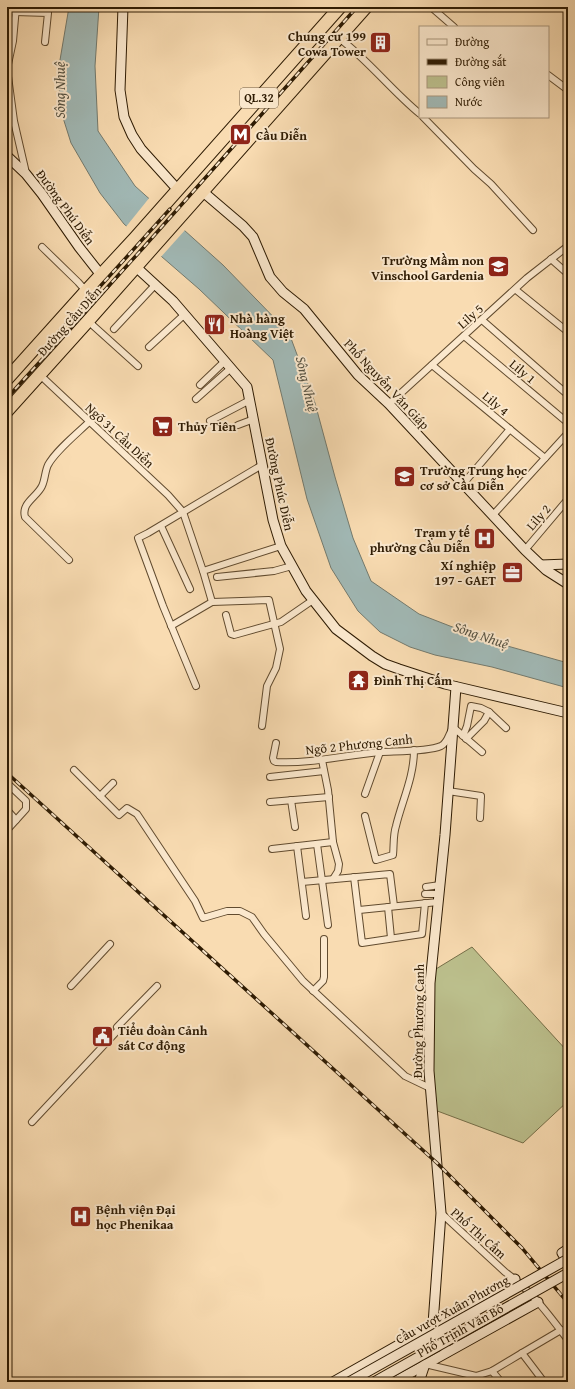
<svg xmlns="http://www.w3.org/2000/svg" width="575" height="1389" viewBox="0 0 575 1389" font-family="'Gentium Book Plus',serif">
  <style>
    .green { fill: #bcc08d; stroke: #756e48 }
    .water { fill: #a1b9b6; stroke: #737a6e }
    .pier { fill: #f9dcb2 }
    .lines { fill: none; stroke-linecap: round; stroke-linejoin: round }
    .street-casing { stroke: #614b2f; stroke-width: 8 }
    .secondary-casing { stroke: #2e1b03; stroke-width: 11 }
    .highway-casing { stroke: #2e1b03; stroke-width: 14 }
    .street { stroke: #fbe8cd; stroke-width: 6 }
    .secondary { stroke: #fbe8cd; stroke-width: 9 }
    .highway { stroke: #f9dcb2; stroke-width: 12 }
    .rail-casing { stroke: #2e1b03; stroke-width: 3.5 }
    .rail { stroke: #fbe8cd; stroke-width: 2; stroke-dasharray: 6; stroke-linecap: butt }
    .secondary-bridge-casing { stroke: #2e1b03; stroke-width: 11; stroke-linecap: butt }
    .secondary-bridge { stroke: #fbe8cd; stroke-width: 9 }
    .labels { text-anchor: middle; stroke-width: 4; stroke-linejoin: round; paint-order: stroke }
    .shield { fill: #fbe8cd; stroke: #6c5840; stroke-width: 1 }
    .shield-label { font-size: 12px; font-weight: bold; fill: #2e1b03 }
    .poi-label { font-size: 13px; font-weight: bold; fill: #2e1b03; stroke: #fbe8cd; text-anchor: start }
    .street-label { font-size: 13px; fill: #2e1b03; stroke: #fbe8cd }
    .water-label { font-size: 14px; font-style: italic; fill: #565242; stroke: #fbe8cd }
  </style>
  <rect width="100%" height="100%" fill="#f9dcb2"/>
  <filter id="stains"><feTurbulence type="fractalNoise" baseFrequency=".005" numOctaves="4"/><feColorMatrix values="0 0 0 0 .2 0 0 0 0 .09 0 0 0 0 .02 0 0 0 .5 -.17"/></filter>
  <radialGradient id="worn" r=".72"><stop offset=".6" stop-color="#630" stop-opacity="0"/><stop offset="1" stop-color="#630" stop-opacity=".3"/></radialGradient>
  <path class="green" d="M472 947 568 1052V1101L523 1143 432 1109 431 972Z"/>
  <path class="water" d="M69 7H99L95 66 98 131 135 186 223 265 289 333 315 403 335 477 353 538 371 581 419 614 486 640 568 663V688L492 667 435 655 410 647 380 632 358 611 331 568 307 499 273 360 199 289 124 224 100 193 71 143 59 105 60 60Z"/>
  <path class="pier" d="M150 197 186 229 160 258 125 228Z"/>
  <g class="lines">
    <defs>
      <g id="street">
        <path d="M16 7 13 41 7 69 14 121 26 173"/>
        <path d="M431 7 454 27"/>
        <path d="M15 12 48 13 45 42"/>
        <path d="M339 38C369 61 391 90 420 114"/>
        <path d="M548 75 568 90"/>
        <path d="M423 117 474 169 491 184 533 230"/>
        <path d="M42 247 78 282 86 291"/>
        <path d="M551 259 568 274"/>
        <path d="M516 290 568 332"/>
        <path d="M482 320 568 395"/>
        <path d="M88 321 138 366"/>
        <path d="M114 329 156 284"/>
        <path d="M464 336 568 423"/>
        <path d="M149 347 185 314"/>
        <path d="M432 365 545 458"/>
        <path d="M40 375 168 495 183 512 203 571"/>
        <path d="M200 385 225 361"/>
        <path d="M196 399 231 368"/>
        <path d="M389 404 527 278 568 246"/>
        <path d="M210 421 250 400"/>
        <path d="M238 425 254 419"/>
        <path d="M463 484 510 429"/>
        <path d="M493 515 568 433"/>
        <path d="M161 526 190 589"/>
        <path d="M525 550 568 499"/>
        <path d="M69 560 25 517C21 503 37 497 42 486 45 480 45 471 48 465 56 450 78 433 90 421"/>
        <path d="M217 577 274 571 292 566"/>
        <path d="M212 602 203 571 281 546"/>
        <path d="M226 615 231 634 234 635 281 622 313 600"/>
        <path d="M171 626 212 602 269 600 280 649 276 668 267 686 262 726"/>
        <path d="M196 686 163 606 138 538 148 533 262 465"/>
        <path d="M489 712 506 728"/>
        <path d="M454 728 482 752"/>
        <path d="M463 736 467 726 471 706 481 708 489 712 484 721 466 739"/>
        <path d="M276 743 273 758 274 761 276 762C311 764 346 755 380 752 396 751 427 752 441 746 447 743 448 737 451 731"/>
        <path d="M322 760 328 790 333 842 339 864 338 871 333 879"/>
        <path d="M74 770 119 815 127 808 137 814 195 901 203 918 227 911H240L252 917 264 934 303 981 405 1076 430 1088"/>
        <path d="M270 777 324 771"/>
        <path d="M7 783 26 801V809L7 830"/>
        <path d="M448 791 481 796 480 818"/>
        <path d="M365 794 380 752"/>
        <path d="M100 796 113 783"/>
        <path d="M291 800 295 827"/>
        <path d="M270 802 329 797"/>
        <path d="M7 810 16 820"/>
        <path d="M365 816 376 860 393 855C394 845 393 835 396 826 402 801 414 777 414 750"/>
        <path d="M317 844 328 925"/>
        <path d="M297 846 306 916"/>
        <path d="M272 849 333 842"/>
        <path d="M354 877 362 943 422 934 425 903"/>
        <path d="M302 882 390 874 394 906"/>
        <path d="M426 887 440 885"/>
        <path d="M425 894H439"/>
        <path d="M388 907 391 938"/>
        <path d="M359 910 438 902"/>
        <path d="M71 986 110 944"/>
        <path d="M313 991 323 981 324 977V939"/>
        <path d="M117 1027 157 986"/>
        <path d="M412 1034H430"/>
        <path d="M32 1122 119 1029"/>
        <path d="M441 1213 505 1272C531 1290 549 1315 568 1340"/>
        <path d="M425 1364 476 1376 492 1371 522 1353"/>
        <path d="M492 1371 501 1382"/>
        <path d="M544 1382 522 1353 561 1330"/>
      </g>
      <g id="secondary">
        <path d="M123 7 120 90 124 117 132 135 141 149 178 190"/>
        <path d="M7 156 26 174 42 194 79 247 101 275"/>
        <path d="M202 191 243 226 253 237 270 277 283 292 304 309 358 375 389 404 525 550 546 570 568 584"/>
        <path d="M136 267 173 301 247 387 273 520 281 546 306 591 336 629 372 656 385 664 399 669 445 684 568 713"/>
        <path d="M541 565 568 564"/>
        <path d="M568 1249 562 1253 568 1263"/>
        <path d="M447 1352 433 1324 441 1213 429 1071 430 983 445 835 456 687"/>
        <path d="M333 1382 515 1279"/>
        <path d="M394 1382 538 1302"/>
        <path d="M419 1382 425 1364"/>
      </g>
      <g id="highway">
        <path d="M7 379 86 291 135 238 340 7"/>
        <path d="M7 411 88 321 366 7"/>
      </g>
    </defs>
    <use href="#street" class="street-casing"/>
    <use href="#secondary" class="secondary-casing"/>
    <use href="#highway" class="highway-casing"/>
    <use href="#street" class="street"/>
    <use href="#secondary" class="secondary"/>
    <use href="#highway" class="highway"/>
    <defs>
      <g id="rail">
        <path d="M48 344 170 209"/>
        <path d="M7 398 143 248 357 7"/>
        <path d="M7 773 437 1163 522 1248 568 1303"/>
      </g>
    </defs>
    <use href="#rail" class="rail-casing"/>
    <use href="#rail" class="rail"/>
    <defs>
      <g id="secondary-bridge">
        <path d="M349 1382 568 1259"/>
        <path d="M374 1382 568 1273"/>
      </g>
    </defs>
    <use href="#secondary-bridge" class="secondary-bridge-casing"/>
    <use href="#secondary-bridge" class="secondary-bridge"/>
  </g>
  <defs>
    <symbol id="building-square" viewBox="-11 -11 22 22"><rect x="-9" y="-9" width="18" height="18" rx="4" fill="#8f2418" stroke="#fbe8cd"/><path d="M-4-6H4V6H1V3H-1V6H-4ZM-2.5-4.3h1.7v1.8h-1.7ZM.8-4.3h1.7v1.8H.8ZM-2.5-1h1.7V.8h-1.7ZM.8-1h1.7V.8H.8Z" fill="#fff"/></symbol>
    <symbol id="metro-square" viewBox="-11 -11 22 22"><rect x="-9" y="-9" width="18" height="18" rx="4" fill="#8f2418" stroke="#fbe8cd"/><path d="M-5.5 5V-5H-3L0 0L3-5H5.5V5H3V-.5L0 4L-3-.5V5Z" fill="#fff"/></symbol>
    <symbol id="school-square" viewBox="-11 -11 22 22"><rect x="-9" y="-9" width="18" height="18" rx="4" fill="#8f2418" stroke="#fbe8cd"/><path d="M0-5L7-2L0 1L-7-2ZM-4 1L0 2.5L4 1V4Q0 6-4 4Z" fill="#fff"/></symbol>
    <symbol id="restaurant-square" viewBox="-11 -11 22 22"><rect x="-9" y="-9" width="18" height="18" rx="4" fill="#8f2418" stroke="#fbe8cd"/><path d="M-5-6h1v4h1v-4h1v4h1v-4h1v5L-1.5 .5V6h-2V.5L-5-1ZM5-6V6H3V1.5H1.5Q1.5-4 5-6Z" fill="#fff"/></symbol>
    <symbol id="supermarket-square" viewBox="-11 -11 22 22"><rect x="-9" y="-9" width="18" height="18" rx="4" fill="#8f2418" stroke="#fbe8cd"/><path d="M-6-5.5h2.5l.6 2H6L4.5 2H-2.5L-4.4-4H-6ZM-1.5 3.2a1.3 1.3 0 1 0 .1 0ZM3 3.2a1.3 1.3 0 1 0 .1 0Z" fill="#fff"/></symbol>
    <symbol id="hospital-square" viewBox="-11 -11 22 22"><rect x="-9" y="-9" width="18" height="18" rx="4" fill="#8f2418" stroke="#fbe8cd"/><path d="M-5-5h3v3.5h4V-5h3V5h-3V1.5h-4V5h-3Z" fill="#fff"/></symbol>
    <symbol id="office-square" viewBox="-11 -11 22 22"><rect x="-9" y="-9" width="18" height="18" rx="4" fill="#8f2418" stroke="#fbe8cd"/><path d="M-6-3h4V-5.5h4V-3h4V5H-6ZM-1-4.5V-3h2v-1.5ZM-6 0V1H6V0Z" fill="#fff"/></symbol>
    <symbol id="temple-square" viewBox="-11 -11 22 22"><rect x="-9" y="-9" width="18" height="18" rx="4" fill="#8f2418" stroke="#fbe8cd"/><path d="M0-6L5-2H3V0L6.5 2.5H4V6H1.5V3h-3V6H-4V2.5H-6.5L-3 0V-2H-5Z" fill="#fff"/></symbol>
    <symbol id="civic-square" viewBox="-11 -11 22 22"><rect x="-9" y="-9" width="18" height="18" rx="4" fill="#8f2418" stroke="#fbe8cd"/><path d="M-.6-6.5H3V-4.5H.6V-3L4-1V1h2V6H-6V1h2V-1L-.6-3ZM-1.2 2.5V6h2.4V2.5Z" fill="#fff"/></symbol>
  </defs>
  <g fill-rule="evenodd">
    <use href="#building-square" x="368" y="30" width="25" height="25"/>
    <use href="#metro-square" x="228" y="122" width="25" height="25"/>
    <use href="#school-square" x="486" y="254" width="25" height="25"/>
    <use href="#restaurant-square" x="202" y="312" width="25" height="25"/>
    <use href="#supermarket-square" x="150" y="414" width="25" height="25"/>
    <use href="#school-square" x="392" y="464" width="25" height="25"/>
    <use href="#hospital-square" x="472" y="526" width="25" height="25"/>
    <use href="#office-square" x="500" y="560" width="25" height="25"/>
    <use href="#temple-square" x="346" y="668" width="25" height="25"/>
    <use href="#civic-square" x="90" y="1024" width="25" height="25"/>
    <use href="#hospital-square" x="68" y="1204" width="25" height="25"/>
  </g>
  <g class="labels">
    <rect class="shield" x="240" y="88" width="38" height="20" rx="3"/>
    <g class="shield-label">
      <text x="259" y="102">QL.32</text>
    </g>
    <g class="poi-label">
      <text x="366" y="41" text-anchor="end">Chung cư 199<tspan x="366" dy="15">Cowa Tower</tspan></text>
      <text x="256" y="140">Cầu Diễn</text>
      <text x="484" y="265" text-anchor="end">Trường Mầm non<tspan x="484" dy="15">Vinschool Gardenia</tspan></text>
      <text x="230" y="323">Nhà hàng<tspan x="230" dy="15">Hoàng Việt</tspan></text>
      <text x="178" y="431">Thủy Tiên</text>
      <text x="420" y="475">Trường Trung học<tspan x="420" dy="15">cơ sở Cầu Diễn</tspan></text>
      <text x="470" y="537" text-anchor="end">Trạm y tế<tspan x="470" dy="15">phường Cầu Diễn</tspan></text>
      <text x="496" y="570" text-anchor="end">Xí nghiệp<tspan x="496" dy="15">197 - GAET</tspan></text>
      <text x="374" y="685">Đình Thị Cấm</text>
      <text x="118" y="1035">Tiểu đoàn Cảnh<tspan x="118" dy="15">sát Cơ động</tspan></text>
      <text x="96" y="1214">Bệnh viện Đại<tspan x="96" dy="15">học Phenikaa</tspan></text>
    </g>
    <g class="street-label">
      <text transform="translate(66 207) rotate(54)" y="5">Đường Phú Diễn</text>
      <text transform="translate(470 316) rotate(-42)" y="5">Lily 5</text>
      <text transform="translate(69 321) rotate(-48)" y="5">Đường Cầu Diễn</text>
      <text transform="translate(523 371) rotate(40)" y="5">Lily 1</text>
      <text transform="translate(387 384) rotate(47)" y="5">Phố Nguyễn Văn Giáp</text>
      <text transform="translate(496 403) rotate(40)" y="5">Lily 4</text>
      <text transform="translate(120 435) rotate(43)" y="5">Ngõ 31 Cầu Diễn</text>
      <text transform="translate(280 484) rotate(78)" y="5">Đường Phúc Diễn</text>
      <text transform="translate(538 517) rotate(-49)" y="5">Lily 2</text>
      <text transform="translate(359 744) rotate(-6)" y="5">Ngõ 2 Phương Canh</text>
      <text transform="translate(418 1021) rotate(-89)" y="5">Đường Phương Canh</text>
      <text transform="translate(479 1233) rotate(42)" y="5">Phố Thị Cẩm</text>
      <text transform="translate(452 1309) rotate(-29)" y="5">Cầu vượt Xuân Phương</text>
      <text transform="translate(460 1330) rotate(-29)" y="5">Phố Trịnh Văn Bô</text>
    </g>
    <g class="water-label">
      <text transform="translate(60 90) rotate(-90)" y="5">Sông Nhuệ</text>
      <text transform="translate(307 384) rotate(77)" y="5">Sông Nhuệ</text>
      <text transform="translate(481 635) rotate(19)" y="5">Sông Nhuệ</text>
    </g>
  </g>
  <rect width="575" height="1389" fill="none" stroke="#f9dcb2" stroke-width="24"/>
  <rect x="8" y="8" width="559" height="1373" fill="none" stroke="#2e1b03" stroke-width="2"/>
  <rect x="12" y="12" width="551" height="1365" fill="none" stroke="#2e1b03"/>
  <rect x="419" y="26" width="130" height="92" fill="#fbe8cd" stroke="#a9967c"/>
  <rect x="427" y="39" width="20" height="6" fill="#fbe8cd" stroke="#a9967c"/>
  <text x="455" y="46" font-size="12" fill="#2e1b03">Đường</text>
  <rect x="427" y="59" width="20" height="6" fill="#2e1b03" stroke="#a9967c"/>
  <text x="455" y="66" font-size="12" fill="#2e1b03">Đường sắt</text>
  <rect x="427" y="76" width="20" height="12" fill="#bcc08d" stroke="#a9967c"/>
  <text x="455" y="86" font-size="12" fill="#2e1b03">Công viên</text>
  <rect x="427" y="96" width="20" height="12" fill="#a1b9b6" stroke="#a9967c"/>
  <text x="455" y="106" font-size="12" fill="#2e1b03">Nước</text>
  <rect width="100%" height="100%" filter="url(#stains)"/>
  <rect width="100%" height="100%" fill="url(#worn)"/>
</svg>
